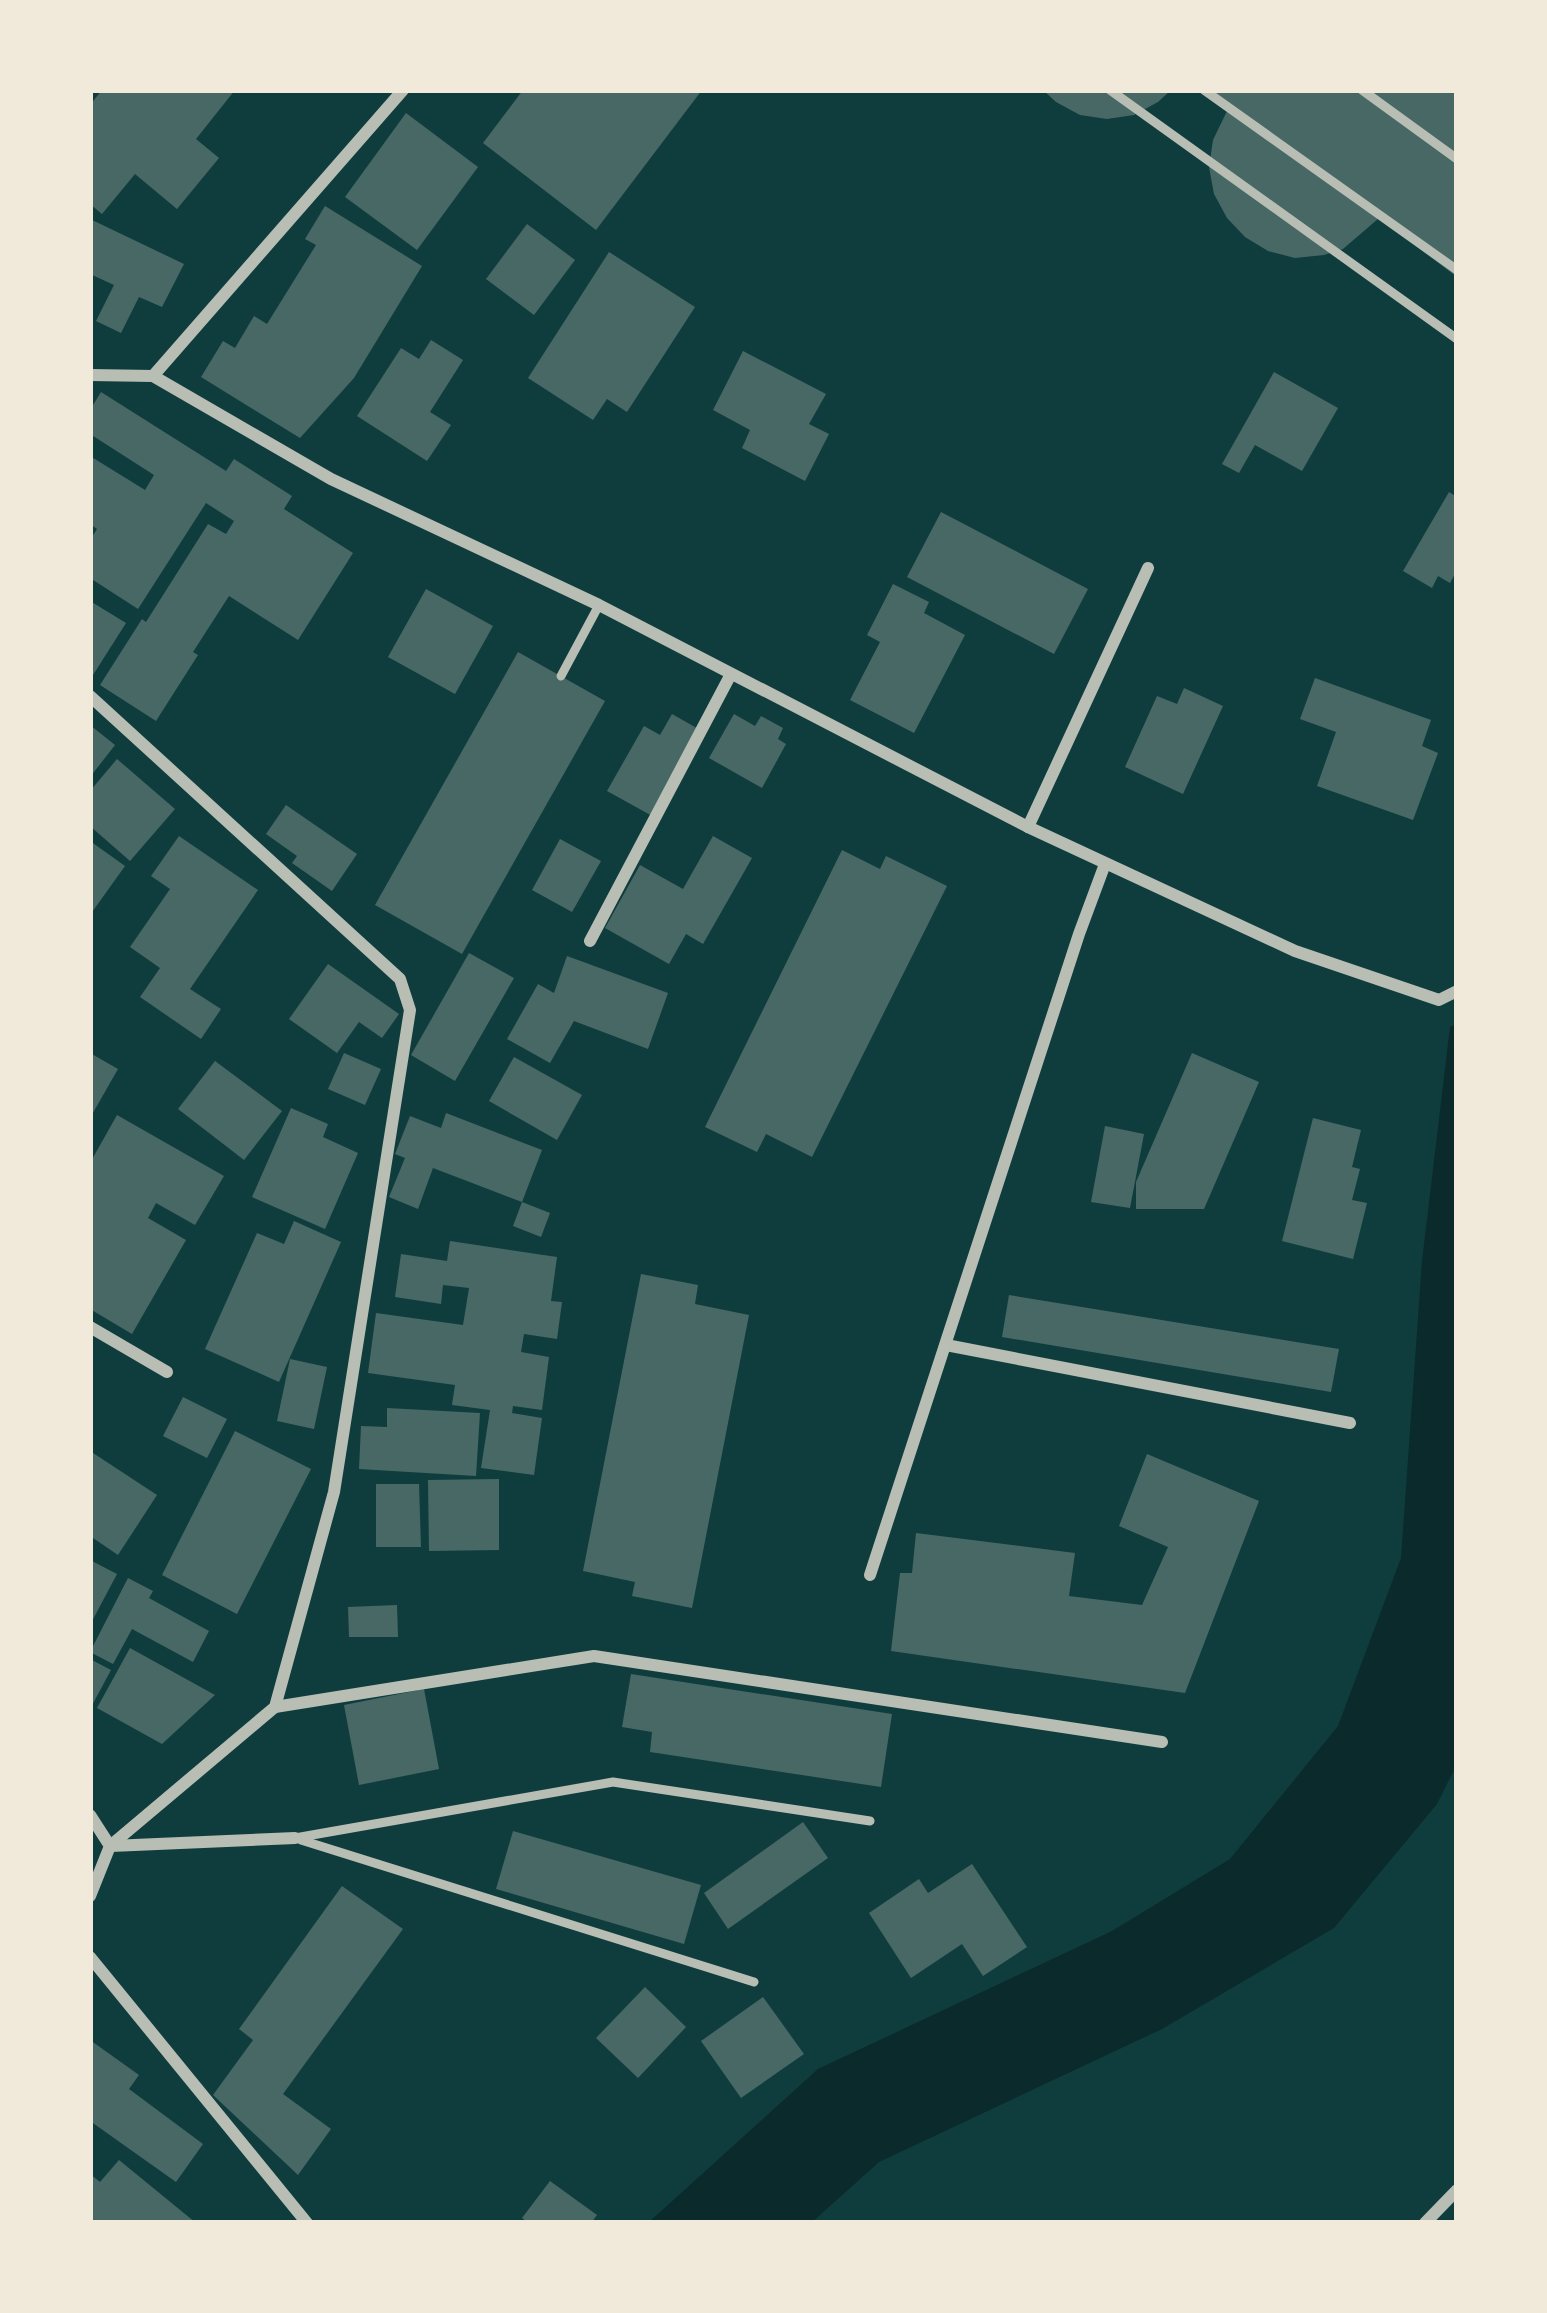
<svg xmlns="http://www.w3.org/2000/svg" width="1547" height="2313" viewBox="0 0 1547 2313" font-family="'Sofia Sans Condensed',sans-serif">
  <style>
    .water { fill: #0a2a2b }
    .building { fill: #486865 }
    .lines { fill: none; stroke-linecap: round; stroke-linejoin: round }
    .service { stroke: #b8beb3; stroke-width: 9 }
    .minor { stroke: #b8beb3; stroke-width: 12 }
  </style>
  <rect width="100%" height="100%" fill="#0f3d3e"/>
  <path class="water" d="M1457 1024V1764L1437 1804 1334 1928 1162 2029 879 2162 811 2223H648L818 2069 1112 1931 1230 1859 1338 1726 1401 1558 1422 1261 1450 1027Z"/>
  <g class="building">
    <path d="M102 90H235L196 139 219 158 177 209 135 174 102 214 90 204V105Z"/>
    <path d="M523 90H702L596 230 483 143Z"/>
    <path d="M1043 90H1171L1158 102 1134 115 1107 119 1080 115 1056 102Z"/>
    <path d="M1202 90H1457V277L1379 218 1343 249 1324 255 1295 258 1268 251 1245 237 1227 218 1214 194 1209 167 1213 140 1228 109Z"/>
    <path d="M406 113 478 167 417 250 345 197Z"/>
    <path d="M325 206 422 266 354 378 300 438 201 377 223 341 235 348 254 316 267 324 316 245 305 239Z"/>
    <path d="M90 219 184 264 162 307 139 297 121 333 96 321 114 285 90 274Z"/>
    <path d="M527 224 575 260 534 315 486 279Z"/>
    <path d="M609 252 695 307 627 412 607 399 593 420 528 378Z"/>
    <path d="M431 340 463 360 430 412 451 425 427 461 357 416 401 348 419 359Z"/>
    <path d="M743 351 826 394 809 424 829 434 805 481 742 448 750 430 713 410Z"/>
    <path d="M1274 372 1338 408 1302 471 1255 445 1239 473 1222 464Z"/>
    <path d="M101 392 226 471 234 459 292 496 284 509 353 553 298 640 229 596 193 652 198 655 156 721 100 685 142 619 146 622 208 524 226 534 234 521 206 503 138 609 90 578V540L97 529 90 524V456L145 490 154 475 90 434V410Z"/>
    <path d="M1449 492 1457 497V570L1450 583 1438 576 1432 588 1403 571Z"/>
    <path d="M941 512 1088 589 1054 654 907 577Z"/>
    <path d="M893 584 929 602 924 613 965 635 914 733 850 700 880 642 867 635Z"/>
    <path d="M426 589 493 626 455 694 388 657Z"/>
    <path d="M90 601 126 623 93 675 90 673Z"/>
    <path d="M518 652 605 701 462 954 375 905Z"/>
    <path d="M1315 678 1431 720 1422 746 1438 753 1413 820 1317 786 1336 732 1300 719Z"/>
    <path d="M1184 688 1223 706 1183 794 1125 767 1157 696 1177 704Z"/>
    <path d="M672 714 702 731 654 817 607 791 644 726 660 735Z"/>
    <path d="M734 714 755 726 761 716 783 728 778 739 786 744 762 788 709 758Z"/>
    <path d="M90 725 115 745 90 777Z"/>
    <path d="M117 759 175 809 130 861 90 826V791Z"/>
    <path d="M286 805 357 854 332 891 292 863 297 856 266 834Z"/>
    <path d="M179 836 258 890 190 989 221 1009 201 1039 140 997 160 968 130 947 170 889 151 876Z"/>
    <path d="M713 836 752 858 703 944 686 934 669 964 605 928 640 865 683 889Z"/>
    <path d="M560 839 601 861 572 912 532 890Z"/>
    <path d="M90 841 125 866 90 915Z"/>
    <path d="M842 850 880 869 886 856 947 886 812 1157 766 1134 757 1152 705 1127Z"/>
    <path d="M469 953 514 978 455 1081 411 1055Z"/>
    <path d="M567 956 668 993 648 1049 574 1021 550 1063 507 1039 538 984 554 993Z"/>
    <path d="M328 964 399 1014 382 1038 359 1022 337 1053 289 1019Z"/>
    <path d="M90 1053 118 1069 90 1118Z"/>
    <path d="M344 1053 381 1069 365 1105 328 1089Z"/>
    <path d="M1192 1053 1259 1082 1204 1209H1136V1182Z"/>
    <path d="M514 1057 582 1095 557 1140 489 1101Z"/>
    <path d="M215 1061 282 1111 244 1160 178 1109Z"/>
    <path d="M291 1108 328 1124 323 1137 358 1153 325 1229 252 1197Z"/>
    <path d="M446 1113 542 1150 522 1202 433 1168 418 1209 389 1197 405 1158 395 1154 410 1116 441 1128Z"/>
    <path d="M117 1115 224 1176 195 1225 156 1203 148 1218 186 1240 132 1334 90 1309V1163Z"/>
    <path d="M1313 1118 1361 1130 1352 1167 1360 1169 1352 1200 1367 1203 1353 1259 1282 1241Z"/>
    <path d="M1105 1126 1144 1134 1130 1208 1091 1202Z"/>
    <path d="M522 1202 550 1213 541 1237 513 1226Z"/>
    <path d="M294 1221 341 1242 279 1382 205 1349 257 1233 284 1244Z"/>
    <path d="M450 1241 557 1257 551 1301 562 1302 557 1339 524 1334 521 1352 549 1357 542 1410 513 1406 512 1413 542 1418 534 1475 481 1468 490 1410 452 1405 455 1385 368 1373 376 1313 463 1325 469 1288 443 1285 441 1304 395 1297 401 1254 447 1261Z"/>
    <path d="M641 1274 698 1285 695 1304 749 1315 692 1608 632 1596 635 1582 583 1571Z"/>
    <path d="M1009 1295 1339 1349 1331 1392 1002 1337Z"/>
    <path d="M290 1359 327 1367 314 1429 277 1421Z"/>
    <path d="M183 1397 227 1419 207 1458 163 1436Z"/>
    <path d="M387 1408 480 1413 476 1476 359 1469 361 1426 387 1427Z"/>
    <path d="M235 1431 311 1469 237 1614 162 1575Z"/>
    <path d="M90 1451 157 1495 118 1555 90 1536Z"/>
    <path d="M1147 1454 1259 1501 1185 1693 891 1651 900 1573H912L916 1533 1075 1553 1069 1596 1142 1605 1168 1547 1119 1526Z"/>
    <path d="M499 1479V1550L429 1551 428 1480Z"/>
    <path d="M376 1484H419L421 1547H376Z"/>
    <path d="M90 1560 117 1574 90 1625Z"/>
    <path d="M128 1578 153 1591 149 1598 209 1631 193 1662 132 1629 113 1664 90 1652Z"/>
    <path d="M397 1605 398 1637H349L348 1607Z"/>
    <path d="M130 1648 215 1695 162 1744 97 1708Z"/>
    <path d="M90 1659 111 1670 90 1709Z"/>
    <path d="M631 1674 892 1714 881 1787 650 1752 652 1732 622 1727Z"/>
    <path d="M424 1689 439 1769 359 1785 344 1705Z"/>
    <path d="M803 1822 828 1858 728 1929 704 1893Z"/>
    <path d="M513 1831 701 1885 684 1944 496 1889Z"/>
    <path d="M972 1864 1027 1947 983 1976 962 1944 911 1978 869 1913 919 1879 928 1893Z"/>
    <path d="M342 1886 403 1929 283 2094 331 2129 298 2175 213 2095 253 2040 239 2029Z"/>
    <path d="M645 1987 686 2027 638 2078 596 2038Z"/>
    <path d="M763 1997 804 2054 741 2098 701 2041Z"/>
    <path d="M90 2040 139 2075 129 2089 203 2144 176 2182 90 2121Z"/>
    <path d="M119 2160 196 2223H90V2174L100 2182Z"/>
    <path d="M550 2181 597 2215 591 2223H529L522 2218Z"/>
  </g>
  <g class="lines">
    <g class="service">
      <path d="M1110 90 1457 339"/>
      <path d="M1204 90 1457 270"/>
      <path d="M1362 90 1457 159"/>
      <path d="M561 676 599 605"/>
      <path d="M295 1838 613 1782 870 1821"/>
      <path d="M301 1840 754 1982"/>
    </g>
    <g class="minor">
      <path d="M90 375 153 376 331 479 599 605 1028 827 1295 951 1439 1000 1457 991"/>
      <path d="M153 376 403 90"/>
      <path d="M90 696 400 979 410 1010 334 1492 275 1707 110 1846"/>
      <path d="M1028 827 1148 568"/>
      <path d="M590 941 731 674"/>
      <path d="M90 1327 167 1372"/>
      <path d="M946 1345 1350 1423"/>
      <path d="M870 1575 1079 934 1105 864"/>
      <path d="M275 1707 594 1656 1162 1742"/>
      <path d="M90 1815 110 1846 90 1896"/>
      <path d="M111 1846 295 1838"/>
      <path d="M90 1957 307 2223"/>
      <path d="M1425 2223 1457 2190"/>
    </g>
  </g>
  <rect width="1547" height="2313" fill="none" stroke="#f1e9da" stroke-width="186"/>
</svg>
